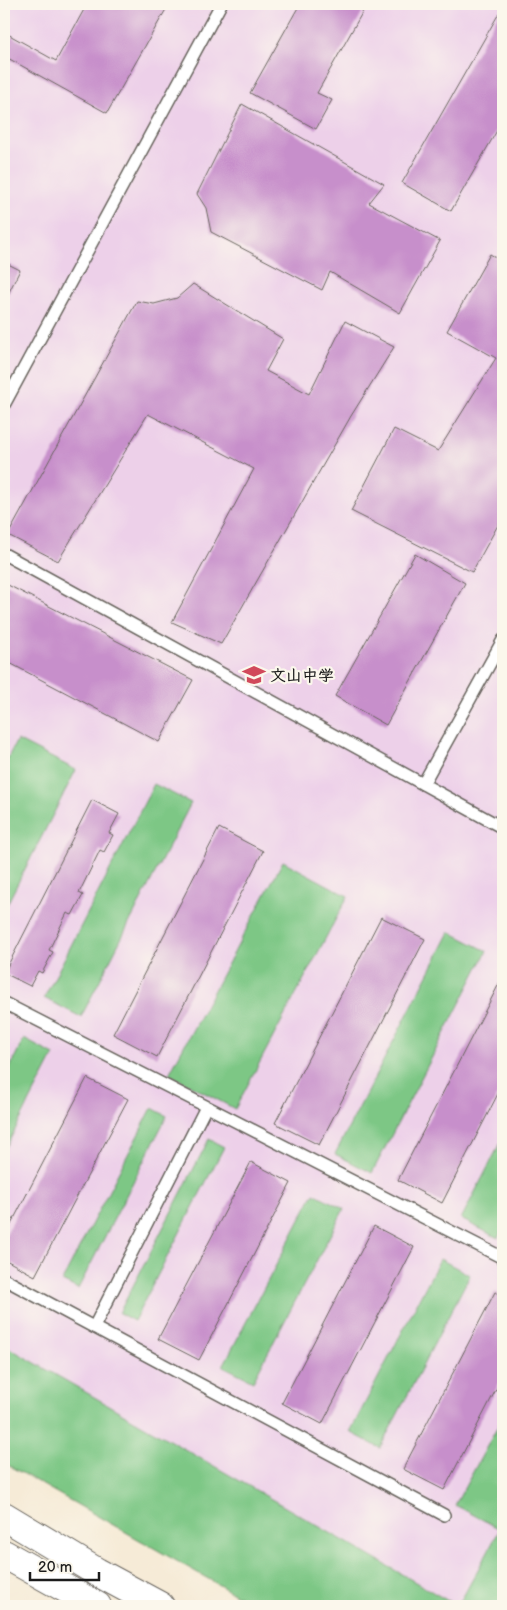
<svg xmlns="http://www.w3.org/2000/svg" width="507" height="1610" viewBox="0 0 507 1610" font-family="'Balsamiq Sans','LXGW WenKai TC',sans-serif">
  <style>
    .built { fill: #edd0e9 }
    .green { fill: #7dc785; stroke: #4c7250 }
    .building { fill: #c78fcb }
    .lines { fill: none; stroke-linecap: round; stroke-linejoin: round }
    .lane-casing { stroke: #68645d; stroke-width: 14 }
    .secondary-casing { stroke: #68645d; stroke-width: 30 }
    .lane { stroke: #fff; stroke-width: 11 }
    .secondary { stroke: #fff; stroke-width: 28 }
    .labels { text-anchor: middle; stroke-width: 4.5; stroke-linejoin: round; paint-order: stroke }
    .poi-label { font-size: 16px; font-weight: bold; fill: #1c1c1c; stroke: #fbf7ec; text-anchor: start }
  </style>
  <rect width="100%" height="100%" fill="#fbf7ec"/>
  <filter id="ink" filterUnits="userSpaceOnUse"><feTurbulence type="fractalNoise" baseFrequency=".02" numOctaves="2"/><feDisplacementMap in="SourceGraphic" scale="10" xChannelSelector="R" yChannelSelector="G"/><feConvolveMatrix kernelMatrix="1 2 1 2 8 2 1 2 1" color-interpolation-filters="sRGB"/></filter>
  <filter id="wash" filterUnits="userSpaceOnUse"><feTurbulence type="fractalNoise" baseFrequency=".0096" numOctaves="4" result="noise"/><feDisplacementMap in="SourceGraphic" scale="20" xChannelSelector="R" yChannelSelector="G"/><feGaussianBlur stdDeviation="1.12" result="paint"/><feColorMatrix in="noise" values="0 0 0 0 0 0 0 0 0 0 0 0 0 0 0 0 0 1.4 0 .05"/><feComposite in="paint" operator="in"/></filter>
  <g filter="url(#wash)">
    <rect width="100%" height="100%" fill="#f6ebd7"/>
    <path class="built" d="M4 4H503V1524L458 1606 4 1346Z"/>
    <g class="green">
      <path d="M17 740 76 770 4 910V765Z"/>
      <path d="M154 784 191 803 81 1017 44 998Z"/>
      <path d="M283 861 348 896 235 1109 169 1074Z"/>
      <path d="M450 932 487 951 372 1173 335 1154Z"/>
      <path d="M24 1039 54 1055 4 1151V1078Z"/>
      <path d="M152 1108 167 1116 78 1289 62 1281Z"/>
      <path d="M503 1138V1228L498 1238 461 1219Z"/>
      <path d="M209 1139 224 1147 134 1321 119 1313Z"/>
      <path d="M314 1193 344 1209 253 1381 223 1366Z"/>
      <path d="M440 1259 470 1275 380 1448 350 1432Z"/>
      <path d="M4 1346V1345L457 1606H256L4 1463Z"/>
      <path d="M503 1417V1606H458L500 1529 455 1505Z"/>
    </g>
    <g id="blocks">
      <g class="building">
        <path d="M87 4H169L107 113 4 56V32L56 61Z"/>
        <path d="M300 4H367L317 93 332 100 316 129 250 93Z"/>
        <path d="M502 8 503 120 451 211 402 183Z"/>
        <path d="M242 104 384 184 369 203 440 241 400 313 330 272 322 290 211 232 206 208 197 194Z"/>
        <path d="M490 254 503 262V516L472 572 351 511 394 429 438 451 496 358 447 331Z"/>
        <path d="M4 262 20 270 4 302Z"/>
        <path d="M193 284 283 339 266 371 309 394 345 321 394 347 351 416 221 644 172 622 254 469 148 414 58 561 8 535 137 301 154 304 177 298Z"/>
        <path d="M415 554 465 583 386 725 335 696Z"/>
        <path d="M4 583 193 680 159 742 4 660Z"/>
        <path d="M92 800 119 814 109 833 113 835 104 852 100 850 79 893 83 895 72 915 67 913 49 950 53 952 42 973 38 971 30 986 4 973Z"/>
        <path d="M219 828 263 851 157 1057 113 1034Z"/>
        <path d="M381 917 425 939 319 1145 275 1123Z"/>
        <path d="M503 976V1084L442 1203 398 1180Z"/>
        <path d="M87 1078 128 1099 35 1276 4 1259V1238Z"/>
        <path d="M251 1162 291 1183 199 1360 158 1339Z"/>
        <path d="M374 1226 414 1247 322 1424 282 1403Z"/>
        <path d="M495 1292 503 1296V1376L444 1490 403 1469Z"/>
      </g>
    </g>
  </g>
  <g filter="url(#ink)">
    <use href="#blocks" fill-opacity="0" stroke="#68645d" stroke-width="1"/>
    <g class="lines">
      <defs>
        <g id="lane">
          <path d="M4 405 221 4"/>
          <path d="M4 554 503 828"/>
          <path d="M423 784 503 640"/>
          <path d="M4 1003 503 1258"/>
          <path d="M4 1279 444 1515"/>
          <path d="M94 1327 206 1107"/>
        </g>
        <g id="secondary">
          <path d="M4 1516 97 1572 160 1606"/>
          <path d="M4 1554 97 1606"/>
        </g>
      </defs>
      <use href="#lane" class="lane-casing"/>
      <use href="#secondary" class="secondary-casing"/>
      <use href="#lane" class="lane"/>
      <use href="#secondary" class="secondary"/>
    </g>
  </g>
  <defs>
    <symbol id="school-bare" viewBox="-9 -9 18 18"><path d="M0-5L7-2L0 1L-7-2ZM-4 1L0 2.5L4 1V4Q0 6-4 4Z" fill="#d1495b" stroke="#fbf7ec" stroke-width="2.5" paint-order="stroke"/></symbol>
  </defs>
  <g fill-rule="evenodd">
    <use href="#school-bare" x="238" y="659" width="32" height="32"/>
  </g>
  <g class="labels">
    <g class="poi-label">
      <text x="270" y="681">文山中学</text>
    </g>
  </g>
  <rect width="507" height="1610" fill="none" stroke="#fbf7ec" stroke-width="20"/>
  <path d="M30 1572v8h69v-8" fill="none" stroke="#1c1c1c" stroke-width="2.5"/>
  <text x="38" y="1572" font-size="15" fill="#1c1c1c" stroke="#fbf7ec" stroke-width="4" paint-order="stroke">20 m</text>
</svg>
